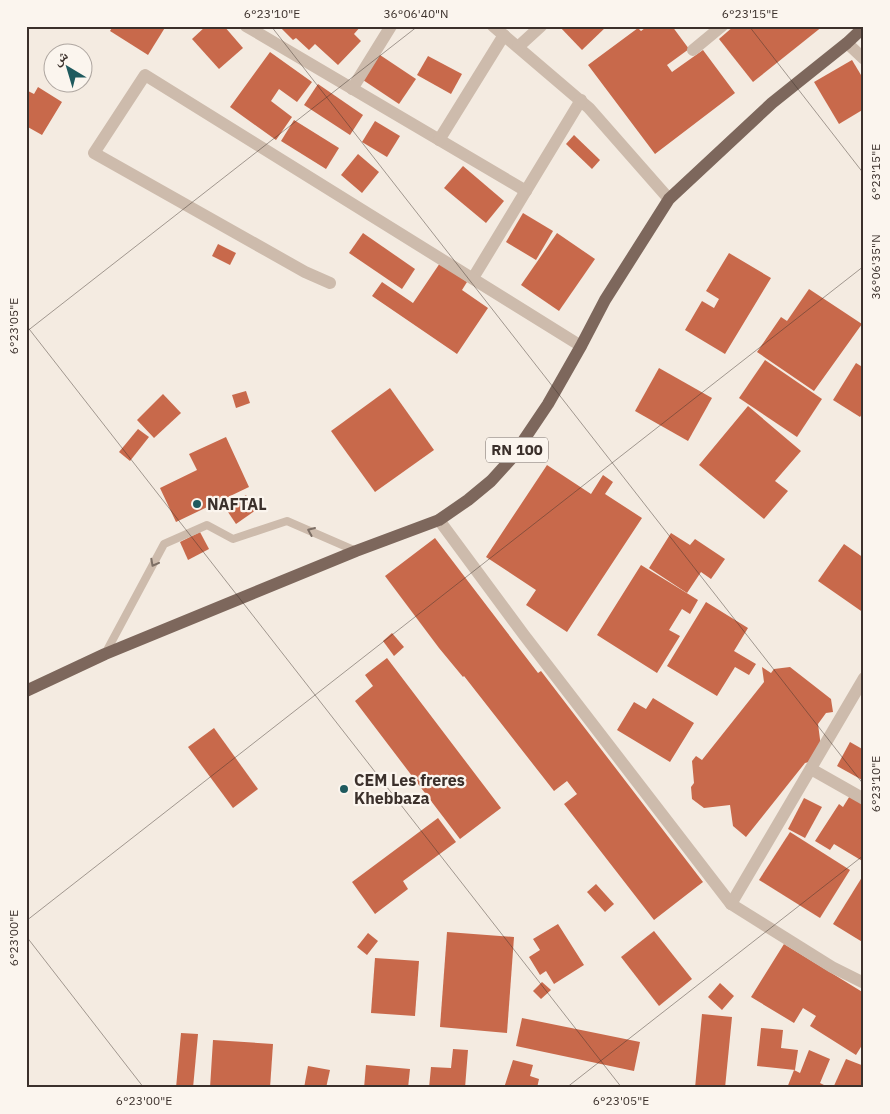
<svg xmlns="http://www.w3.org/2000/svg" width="890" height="1114" viewBox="0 0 890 1114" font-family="'IBM Plex Sans','Noto Naskh Arabic',sans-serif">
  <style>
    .building { fill: #c8694b }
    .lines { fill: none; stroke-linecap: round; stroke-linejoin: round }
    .service { stroke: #cdbbac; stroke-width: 8 }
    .minor { stroke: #cdbbac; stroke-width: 12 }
    .tertiary { stroke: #cdbbac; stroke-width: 12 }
    .primary { stroke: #7d675c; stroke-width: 12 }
    .oneway { stroke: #7d6f65 }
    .ticks { fill: none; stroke: #3b302b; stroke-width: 1; stroke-opacity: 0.45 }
    .poi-dot { fill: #1f5a5e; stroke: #fbf5ee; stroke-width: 2 }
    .labels { text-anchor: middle; stroke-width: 4.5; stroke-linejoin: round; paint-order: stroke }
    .shield { fill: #fbf5ee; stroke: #756b66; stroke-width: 1 }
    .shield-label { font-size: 15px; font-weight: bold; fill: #3b302b }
    .poi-label { font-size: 16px; font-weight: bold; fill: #3b302b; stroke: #fbf5ee; text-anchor: start }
    .neatline { fill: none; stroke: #3b302b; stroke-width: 2 }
    .ticks-label { font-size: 12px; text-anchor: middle; fill: #3b302b }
  </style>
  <rect width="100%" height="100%" fill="#f4ebe1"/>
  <g class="building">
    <path d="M113 26H166L148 55 110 31Z"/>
    <path d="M206 26H224L243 48 219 69 192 39Z"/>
    <path d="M279 26H361L354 34 361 41 338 65 315 44 309 50 296 38 293 40Z"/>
    <path d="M559 26H607L582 50Z"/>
    <path d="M648 26H672L689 49 667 65 672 72 703 50 735 93 655 154 588 65 638 28 641 31Z"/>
    <path d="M734 26H823L753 82 719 39Z"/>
    <path d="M270 52 312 82 297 102 279 89 271 101 292 117 276 140 230 107Z"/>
    <path d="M377 53 416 79 399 104 360 78Z"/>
    <path d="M428 56 462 74 451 94 417 75Z"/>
    <path d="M852 60 864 80V109L839 124 814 82Z"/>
    <path d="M318 84 363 115 350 135 304 105Z"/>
    <path d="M38 87 62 102 42 135 26 126V90L34 94Z"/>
    <path d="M294 120 339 148 326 169 281 141Z"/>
    <path d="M375 121 400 136 387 157 362 142Z"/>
    <path d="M574 135 600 160 592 169 566 144Z"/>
    <path d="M358 154 379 172 362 193 341 175Z"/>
    <path d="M463 166 504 201 486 223 444 188Z"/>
    <path d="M523 213 553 231 536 260 506 242Z"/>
    <path d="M363 233 415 269 402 289 349 253Z"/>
    <path d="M557 233 595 259 559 311 521 285Z"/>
    <path d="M218 244 236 253 230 265 212 256Z"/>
    <path d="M729 253 771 278 725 354 685 330 702 301 714 308 719 299 706 291Z"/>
    <path d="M440 263 467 282 462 290 488 308 457 354 372 296 382 282 413 303Z"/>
    <path d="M809 289 862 324 814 391 757 352 781 317 787 321Z"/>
    <path d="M765 360 822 399 797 437 739 398Z"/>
    <path d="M856 363 864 368V411L860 417 833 400Z"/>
    <path d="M659 368 712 398 688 441 635 411Z"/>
    <path d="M390 388 434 450 375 492 331 431Z"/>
    <path d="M246 391 250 403 236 408 232 395Z"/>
    <path d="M163 394 181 413 154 438 137 420Z"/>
    <path d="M748 406 801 451 775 481 788 491 764 519 699 465Z"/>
    <path d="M138 429 149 437 130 461 119 452Z"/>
    <path d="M226 437 249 487 176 522 160 488 197 470 189 454Z"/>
    <path d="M547 465 591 494 603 475 613 482 605 494 642 518 567 632 526 605 536 590 486 557Z"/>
    <path d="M246 495 256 510 236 524 226 509Z"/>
    <path d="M200 532 209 549 188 560 180 542Z"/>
    <path d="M671 533 690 545 695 539 725 559 711 579 701 572 687 593 649 568Z"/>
    <path d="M435 538 538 673 541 671 703 882 654 920 564 804 577 794 567 781 554 791 464 676 463 677 439 648 385 576Z"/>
    <path d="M844 544 864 558V613L818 581Z"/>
    <path d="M641 565 698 600 690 614 682 609 669 630 680 636 657 673 597 635Z"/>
    <path d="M706 602 748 628 734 651 756 664 749 675 735 667 717 696 667 666Z"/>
    <path d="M392 633 404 647 394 656 383 641Z"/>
    <path d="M387 658 501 808 460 839 355 701 373 686 365 675Z"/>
    <path d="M762 667 771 673 774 669 790 667 831 699 833 712 826 713 818 724 821 747 809 762 805 763 746 837 733 826 730 805 704 808 692 799 691 787 694 783 692 761 696 756 702 760 764 682Z"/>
    <path d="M653 698 694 723 670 762 617 730 634 702 646 709Z"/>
    <path d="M214 728 258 789 233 808 188 747Z"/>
    <path d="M850 742 864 750V781L837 766Z"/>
    <path d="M851 794 864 802V862L834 844 830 850 815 841 839 804 843 807Z"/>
    <path d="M804 798 822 807 805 838 788 829Z"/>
    <path d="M438 818 456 842 403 881 408 889 375 914 352 882Z"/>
    <path d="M790 832 850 870 820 918 759 880Z"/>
    <path d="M864 874V943L833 924Z"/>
    <path d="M596 884 614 904 605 912 587 892Z"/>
    <path d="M558 924 584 965 554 984 546 971 540 975 529 957 540 950 533 939Z"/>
    <path d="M654 931 692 979 659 1006 621 957Z"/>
    <path d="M447 932 514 937 507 1033 440 1027Z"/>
    <path d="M368 933 378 941 367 955 357 947Z"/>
    <path d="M784 944 864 993V1042L856 1055 810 1026 816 1016 803 1008 794 1023 751 997Z"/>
    <path d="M375 958 419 961 415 1016 371 1013Z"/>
    <path d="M542 982 551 990 541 999 533 991Z"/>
    <path d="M720 983 734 996 722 1010 708 997Z"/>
    <path d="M702 1014 732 1017 725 1088H695Z"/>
    <path d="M522 1018 640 1042 634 1071 516 1046Z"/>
    <path d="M761 1028 783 1030 781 1048 798 1050 795 1070 757 1066Z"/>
    <path d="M181 1033 198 1034 193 1088H176Z"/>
    <path d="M213 1040 273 1044 270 1088H210Z"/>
    <path d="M453 1049 468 1050 465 1088H429L431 1067 451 1068Z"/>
    <path d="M809 1050 830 1059 820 1083 826 1086V1088H787L794 1070 800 1073Z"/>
    <path d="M846 1059 864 1066V1088H833Z"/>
    <path d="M513 1060 533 1065 530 1076 539 1079 537 1088H504Z"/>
    <path d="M366 1065 410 1069 408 1088H364Z"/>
    <path d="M308 1066 330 1070 326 1088H304Z"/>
  </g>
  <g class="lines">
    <path class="service" d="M105 654 164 544 207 525 233 539 287 521 356 551"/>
    <g class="minor">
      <path d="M246 26 526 191"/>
      <path d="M493 26 589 108 669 199"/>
      <path d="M847 43 864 59"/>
      <path d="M518 47 541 26"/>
      <path d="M693 50 722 26"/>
      <path d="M352 89 391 26"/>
      <path d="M439 140 504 35"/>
      <path d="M473 278 581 100"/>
      <path d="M330 283 305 272 94 153 145 75 581 346"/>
      <path d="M811 769 864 799"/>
      <path d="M731 904 864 678"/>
    </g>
    <path class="tertiary" d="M439 520 524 635 731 904 832 967 864 983"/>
    <path class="primary" d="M26 691 105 654 356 551 439 520 468 500 491 481 511 459 548 404 581 346 605 300 669 199 772 103 847 43 864 27"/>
  </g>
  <defs><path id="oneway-chevron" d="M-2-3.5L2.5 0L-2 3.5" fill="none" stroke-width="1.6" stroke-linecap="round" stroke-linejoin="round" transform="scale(1.25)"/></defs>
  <g class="oneway">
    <use href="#oneway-chevron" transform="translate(311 531) rotate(-157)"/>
    <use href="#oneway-chevron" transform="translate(154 563) rotate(118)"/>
  </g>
  <path class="ticks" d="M271 26 864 785M749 26 864 174M26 325 622 1088M26 332 418 26M26 921 864 266M26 936 144 1088M566 1088 864 855"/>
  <g class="poi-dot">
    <circle cx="197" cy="504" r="5"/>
    <circle cx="344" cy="789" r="5"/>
  </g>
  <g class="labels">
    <rect class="shield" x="486" y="437.5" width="62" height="25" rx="4"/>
    <g class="shield-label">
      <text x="517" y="455">RN 100</text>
    </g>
    <g class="poi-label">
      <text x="207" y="510">NAFTAL</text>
      <text x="354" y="786">CEM Les freres<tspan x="354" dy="18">Khebbaza</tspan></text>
    </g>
  </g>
  <rect width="890" height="1114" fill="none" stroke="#fbf5ee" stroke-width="55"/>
  <g transform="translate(68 68) rotate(322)"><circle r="24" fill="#fbf5ee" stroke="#aea6a0"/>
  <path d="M0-4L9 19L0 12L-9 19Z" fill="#1f5a5e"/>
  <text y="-8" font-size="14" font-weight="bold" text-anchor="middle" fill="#3b302b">ش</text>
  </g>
  <rect x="28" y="28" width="834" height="1058" class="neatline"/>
  <g class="ticks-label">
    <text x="272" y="18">6°23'10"E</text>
    <text x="416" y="18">36°06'40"N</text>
    <text x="750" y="18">6°23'15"E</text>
    <text transform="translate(876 172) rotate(-90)" y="4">6°23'15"E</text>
    <text transform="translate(876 267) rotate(-90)" y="4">36°06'35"N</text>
    <text transform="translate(14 326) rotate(-90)" y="4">6°23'05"E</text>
    <text transform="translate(876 784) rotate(-90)" y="4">6°23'10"E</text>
    <text transform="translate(14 938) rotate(-90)" y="4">6°23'00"E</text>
    <text x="144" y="1105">6°23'00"E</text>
    <text x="621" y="1105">6°23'05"E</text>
  </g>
</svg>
